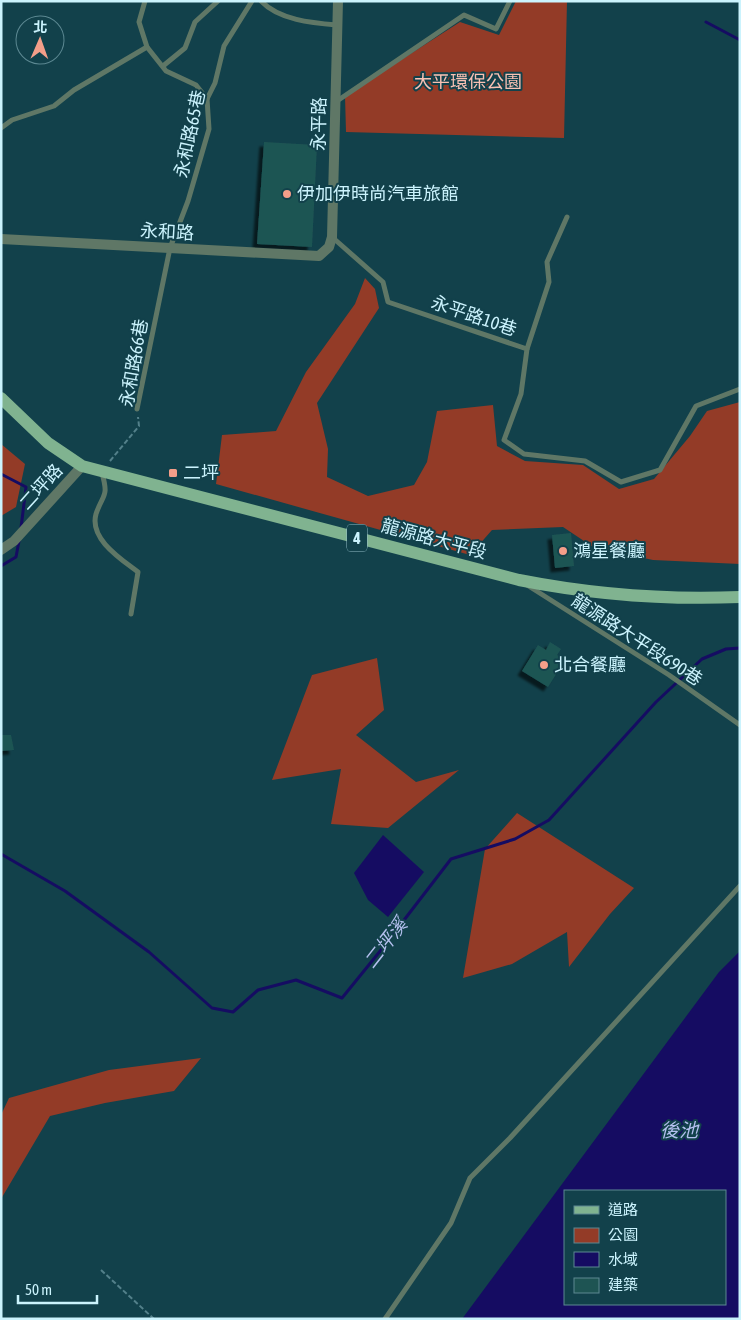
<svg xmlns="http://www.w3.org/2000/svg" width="741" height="1320" viewBox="0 0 741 1320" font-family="'Asap Condensed','Noto Sans TC',sans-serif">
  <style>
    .green { fill: #933b27 }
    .water { fill: #150c62; fill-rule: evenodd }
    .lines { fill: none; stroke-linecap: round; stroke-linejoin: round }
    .stream { stroke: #150c62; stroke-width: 3 }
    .building { fill: #1e5453; filter: url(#shadow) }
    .path { stroke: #53808a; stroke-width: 2; stroke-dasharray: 5 2.5; stroke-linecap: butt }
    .lane { stroke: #5f7766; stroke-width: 5 }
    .street { stroke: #5f7766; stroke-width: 10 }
    .primary { stroke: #80b390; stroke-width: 12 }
    .poi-dot { fill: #f49e89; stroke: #12414b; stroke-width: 2 }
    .labels { text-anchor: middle; stroke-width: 4; stroke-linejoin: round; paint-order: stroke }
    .shield { fill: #12414b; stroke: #94bec8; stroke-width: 1 }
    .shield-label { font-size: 16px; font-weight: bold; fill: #cbf3fd }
    .park-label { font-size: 18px; fill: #f9c1b3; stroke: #12414b }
    .street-label { font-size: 18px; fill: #cbf3fd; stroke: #12414b }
    .poi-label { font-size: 18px; fill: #cbf3fd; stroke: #12414b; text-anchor: start }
    .water-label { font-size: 19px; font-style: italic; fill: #b4c0ef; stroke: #12414b }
  </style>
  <defs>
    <filter id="shadow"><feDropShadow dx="-4.5" dy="4.5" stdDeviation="1" flood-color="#0009"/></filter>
  </defs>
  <rect width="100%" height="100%" fill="#12414b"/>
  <g class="green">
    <path d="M516 1H567L564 138 346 132 345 96 460 22 499 35Z"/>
    <path d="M365 278 375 289 379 308 317 403 328 449 327 477 368 496 414 485 427 462 437 411 493 405 497 446 525 461 583 465 619 489 654 479 690 436 707 411 740 402V564L653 560 593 547 563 527 492 530 470 555 216 484 222 435 276 431 306 372 355 304Z"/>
    <path d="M1 444 25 464 16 507 1 516Z"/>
    <path d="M377 658 384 710 356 735 416 782 459 770 388 828 331 824 341 769 272 780 312 675Z"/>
    <path d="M517 813 634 888 610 914 569 967 567 932 512 964 463 978 485 849Z"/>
    <path d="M201 1058 174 1091 105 1103 50 1116 1 1199V1115L9 1098 109 1070Z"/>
  </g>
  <g class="water">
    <path d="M383 835 424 872 388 917 368 900 354 873Z"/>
    <path d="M740 951V1319H462L719 972ZM565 1191H725V1304H565Z"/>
  </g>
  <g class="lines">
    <g class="stream">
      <path d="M706 22 740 40"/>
      <path d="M1 474 26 487 21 528"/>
      <path d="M1 566 16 557 19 541"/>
      <path d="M1 854 65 891 149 952 212 1008 233 1012 258 990 296 980 342 998 381 950 451 859 515 839 549 820 656 702 702 659 726 649 740 648"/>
    </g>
  </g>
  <g class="building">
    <path d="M264 142 317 145 312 247 257 244Z"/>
    <path d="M571 533 574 566 555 568 552 535Z"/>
    <path d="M550 642 561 649 557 655 565 660 548 687 522 671 538 645 546 650Z"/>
    <path d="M1 735H11L14 750 1 751Z"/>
  </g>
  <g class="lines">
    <g class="path">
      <path d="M110 461 139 426 138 417"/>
      <path d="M101 1270 154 1319"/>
    </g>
    <g class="lane">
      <path d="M145 1 139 22 147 47 166 71 196 85 207 99"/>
      <path d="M261 1C279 20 312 23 337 25"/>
      <path d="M163 66 185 48 195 22 218 1"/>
      <path d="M337 101 464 15 496 29 510 1"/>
      <path d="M1 128 12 120 54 106 74 90 147 47"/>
      <path d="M332 237 383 282 388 302 527 349 521 394 504 440 524 454 585 461 621 482 660 470 696 406 740 389"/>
      <path d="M527 349 549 282 547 262 567 217"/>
      <path d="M137 409 170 248 188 201 209 129 207 99 215 83 224 46 252 1"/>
      <path d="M102 473C109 498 103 493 96 514 89 539 121 559 138 572L131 614"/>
      <path d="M527 585 669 675 740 725"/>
      <path d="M385 1319 451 1223 470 1178 510 1138 740 886"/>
    </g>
    <g class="street">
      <path d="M1 239 319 256 329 247 332 237 338 1"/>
      <path d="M1 550 14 541 82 466"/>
    </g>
    <path class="primary" d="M1 398 48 443 82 466 519 580C590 594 667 600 740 597"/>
  </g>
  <g class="poi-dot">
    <circle cx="287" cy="194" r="5"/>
    <rect x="168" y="468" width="10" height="10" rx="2.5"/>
    <circle cx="563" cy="551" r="5"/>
    <circle cx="544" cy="665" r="5"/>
  </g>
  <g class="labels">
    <rect class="shield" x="347" y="524.5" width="20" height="27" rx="4"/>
    <g class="shield-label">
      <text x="357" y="544">4</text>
    </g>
    <g class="park-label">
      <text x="468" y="88">大平環保公園</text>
    </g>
    <g class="street-label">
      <text transform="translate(319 124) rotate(-89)" y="6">永平路</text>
      <text transform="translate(190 134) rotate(-78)" y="6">永和路65巷</text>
      <text transform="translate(167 232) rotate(3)" y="6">永和路</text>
      <text transform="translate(474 316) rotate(19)" y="6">永平路10巷</text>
      <text transform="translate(134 363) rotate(-80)" y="6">永和路66巷</text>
      <text transform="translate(41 487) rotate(-48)" y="6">二坪路</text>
      <text transform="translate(434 539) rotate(15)" y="6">龍源路大平段</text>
      <text transform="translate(637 640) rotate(33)" y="6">龍源路大平段690巷</text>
    </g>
    <g class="poi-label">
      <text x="297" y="200">伊加伊時尚汽車旅館</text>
      <text x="183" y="479">二坪</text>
      <text x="573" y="557">鴻星餐廳</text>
      <text x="554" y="671">北合餐廳</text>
    </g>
    <g class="water-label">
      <text transform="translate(385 943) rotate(-52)" y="7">二坪溪</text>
      <text x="679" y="1137">後池</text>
    </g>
  </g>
  <rect width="741" height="1320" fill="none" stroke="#cbf3fd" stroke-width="5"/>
  <rect x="564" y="1190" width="162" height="115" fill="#12414b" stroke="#5c8892"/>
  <rect x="574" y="1206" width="25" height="8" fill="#80b390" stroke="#5c8892"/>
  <text x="608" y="1215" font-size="15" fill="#cbf3fd">道路</text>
  <rect x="574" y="1228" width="25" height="15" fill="#933b27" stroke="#5c8892"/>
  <text x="608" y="1240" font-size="15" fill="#cbf3fd">公園</text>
  <rect x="574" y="1252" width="25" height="15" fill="#150c62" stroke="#5c8892"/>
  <text x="608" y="1265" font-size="15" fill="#cbf3fd">水域</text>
  <rect x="574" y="1278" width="25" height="15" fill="#1e5453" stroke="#5c8892"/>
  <text x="608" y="1290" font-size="15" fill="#cbf3fd">建築</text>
  <g transform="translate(40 40) rotate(2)"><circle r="24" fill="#12414b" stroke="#5c8892"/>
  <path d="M0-4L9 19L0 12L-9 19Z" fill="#f49e89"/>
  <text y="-8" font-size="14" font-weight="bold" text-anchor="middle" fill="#cbf3fd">北</text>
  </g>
  <path d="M18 1295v8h79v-8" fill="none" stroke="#cbf3fd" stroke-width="2.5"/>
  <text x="25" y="1295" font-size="15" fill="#cbf3fd" stroke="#12414b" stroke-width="4" paint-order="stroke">50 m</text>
</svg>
